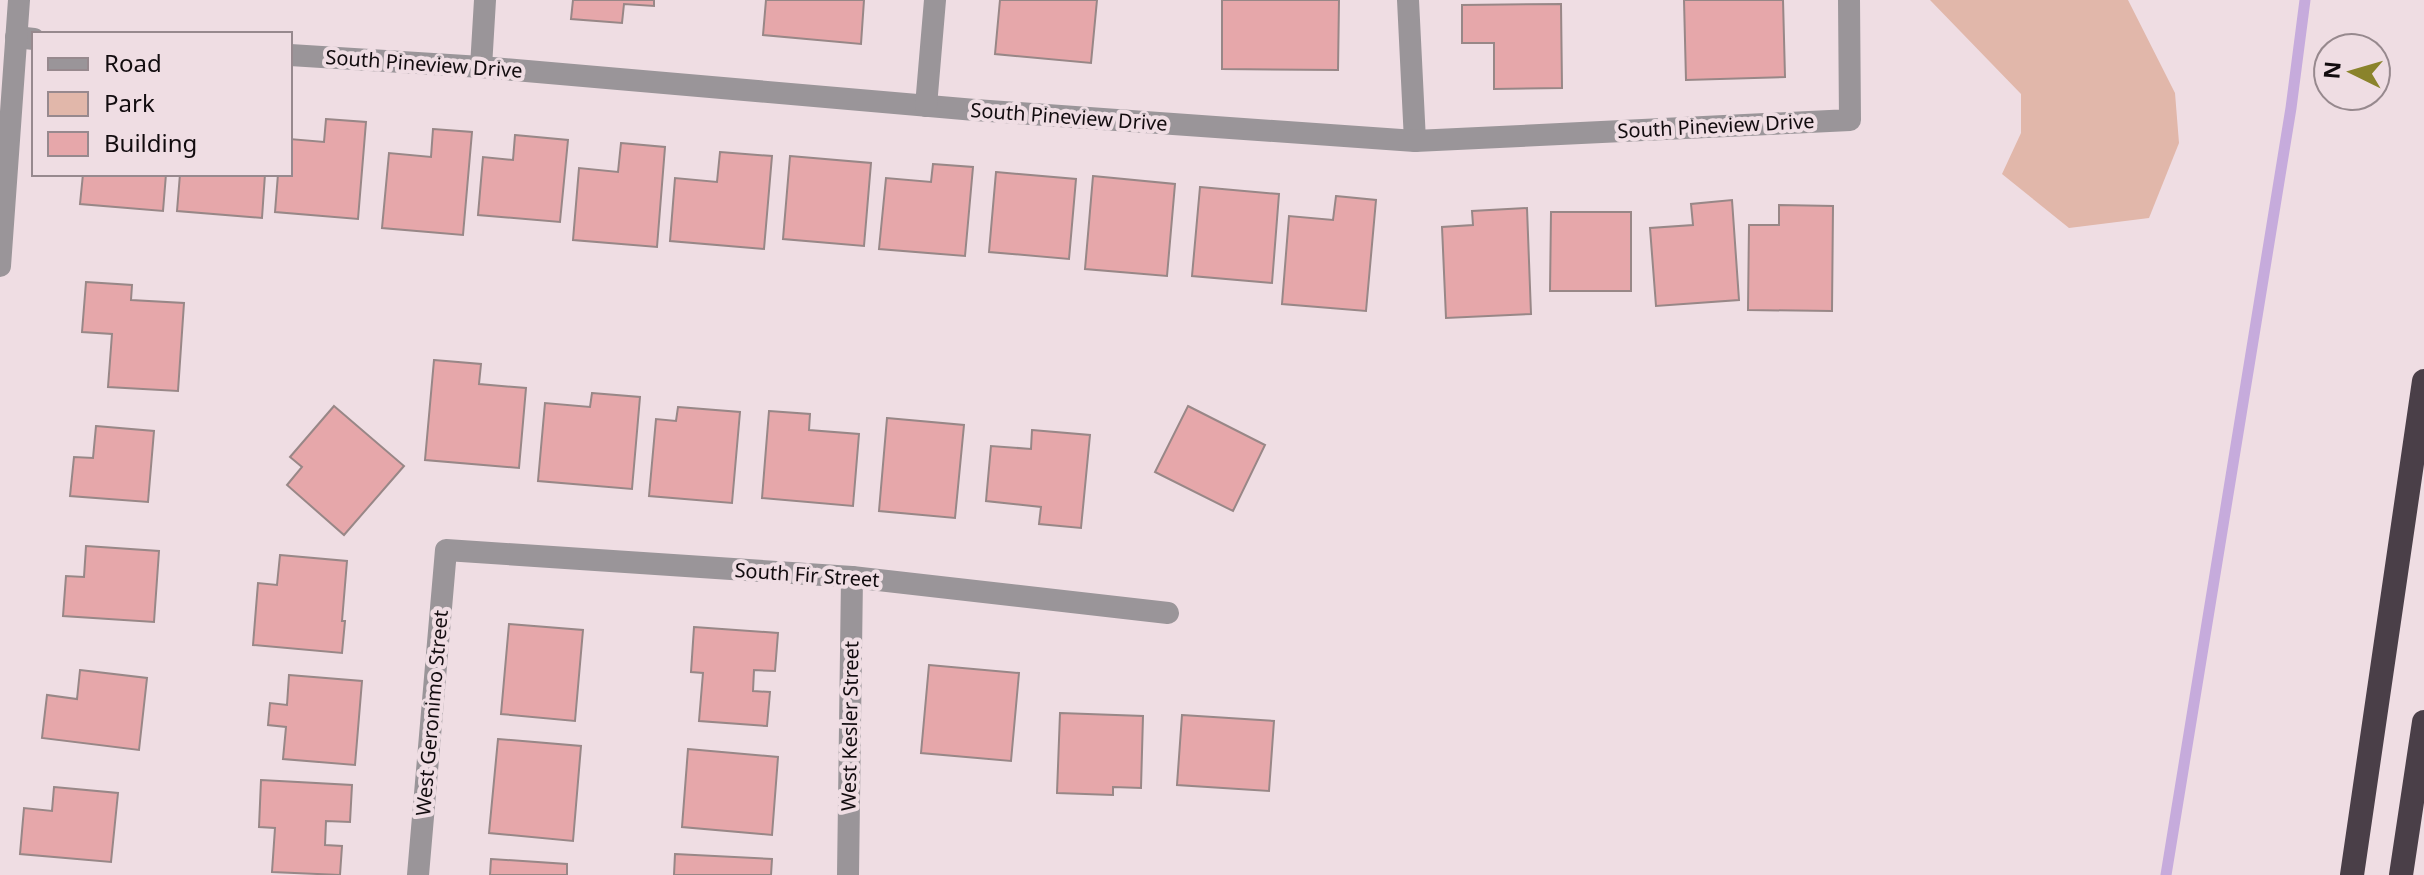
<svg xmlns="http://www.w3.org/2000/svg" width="2424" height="875" viewBox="0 0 2424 875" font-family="'Noto Sans',sans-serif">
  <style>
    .green { fill: #e1b7aa }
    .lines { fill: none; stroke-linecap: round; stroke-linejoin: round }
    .stream { stroke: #c6abdc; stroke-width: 11 }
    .building { fill: #e6a7aa; stroke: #988787; stroke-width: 2 }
    .minor { stroke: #9a9599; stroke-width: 22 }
    .tertiary { stroke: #9a9599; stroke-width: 22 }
    .motorway { stroke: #4a3f48; stroke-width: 24 }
    .labels { text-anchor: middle; stroke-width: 8; stroke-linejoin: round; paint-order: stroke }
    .street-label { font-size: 20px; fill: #120c0f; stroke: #efdde3 }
  </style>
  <rect width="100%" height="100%" fill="#efdde3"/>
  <path class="green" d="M1930 0H2128L2175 93 2179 143 2149 218 2069 228 2002 174 2021 133V94Z"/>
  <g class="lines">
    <path class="stream" d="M2166 875 2291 108 2305 0"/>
  </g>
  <g class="building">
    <path d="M573 0H654V6L624 4 622 23 571 19Z"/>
    <path d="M766 0H864L861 44 763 35Z"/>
    <path d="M1000 0H1097L1091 63 995 54Z"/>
    <path d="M1222 0H1339L1338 70 1222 69Z"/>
    <path d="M1684 0H1783L1785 77 1686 80Z"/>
    <path d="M1561 4 1562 88 1494 89V43H1462V5Z"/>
    <path d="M326 119 366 122 358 219 275 212 278 174H290V139L324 142Z"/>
    <path d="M433 129 472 132 463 235 382 228 389 153 431 157Z"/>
    <path d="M515 135 568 140 560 222 478 215 483 157 513 160Z"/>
    <path d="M621 143 665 147 657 247 573 240 579 168 618 172Z"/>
    <path d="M720 152 772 156 764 249 670 241 675 178 717 182Z"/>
    <path d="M790 156 871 163 864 246 783 239Z"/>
    <path d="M933 164 973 167 965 256 879 249 886 178 931 182Z"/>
    <path d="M996 172 1076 179 1069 259 989 252Z"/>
    <path d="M83 174H166L163 211 80 204Z"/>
    <path d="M180 174H265L262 218 177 211Z"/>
    <path d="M1093 176 1175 184 1167 276 1085 269Z"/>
    <path d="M1200 187 1279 194 1272 283 1192 276Z"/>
    <path d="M1336 196 1376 200 1366 311 1282 304 1289 216 1333 220Z"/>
    <path d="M1732 200 1739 300 1656 306 1650 228 1693 225 1691 204Z"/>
    <path d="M1779 205 1833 206 1832 311 1748 310 1749 225H1779Z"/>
    <path d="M1527 208 1531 314 1446 318 1442 227 1473 225 1472 211Z"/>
    <path d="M1551 212H1631V291H1550Z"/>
    <path d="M86 282 132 285 131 300 184 303 178 391 108 387 112 334 82 332Z"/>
    <path d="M434 360 481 364 479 384 526 388 519 468 425 460Z"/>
    <path d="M592 393 640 397 632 489 538 481 545 403 590 407Z"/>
    <path d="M334 406 404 466 344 535 287 485 302 467 290 457Z"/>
    <path d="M1188 406 1265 445 1233 511 1155 472Z"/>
    <path d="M678 407 740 412 732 503 649 496 656 419 676 421Z"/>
    <path d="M769 411 810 414 809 430 859 434 853 506 762 498Z"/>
    <path d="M887 418 964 425 955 518 879 511Z"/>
    <path d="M96 426 154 431 148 502 70 496 74 457 93 458Z"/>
    <path d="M1032 430 1090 435 1081 528 1039 524 1041 507 986 501 991 446 1031 449Z"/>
    <path d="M86 546 159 551 154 622 63 616 66 576 84 577Z"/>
    <path d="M280 555 347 561 342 621H345L342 653 253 645 258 583 277 585Z"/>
    <path d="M509 624 583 630 575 721 501 714Z"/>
    <path d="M694 627 778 633 775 671 754 670 753 691 770 692 767 726 699 721 703 673 691 672Z"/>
    <path d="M929 665 1019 673 1011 761 921 753Z"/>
    <path d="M80 670 147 678 139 750 42 738 47 695 77 699Z"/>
    <path d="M289 675 362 681 355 765 283 759 286 727 268 725 270 703 287 705Z"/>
    <path d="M1060 713 1143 716 1141 788 1113 787V795L1057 793Z"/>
    <path d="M1182 715 1274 721 1269 791 1177 785Z"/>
    <path d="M498 739 581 746 573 841 489 833Z"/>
    <path d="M688 749 778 757 772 835 682 827Z"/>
    <path d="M261 780 352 785 350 822 326 821 325 845 342 846 340 875 272 872 275 828 259 827Z"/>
    <path d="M54 787 118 793 111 862 20 854 24 808 52 811Z"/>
    <path d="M675 854 772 859 771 875H674Z"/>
    <path d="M491 859 567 864V875H490Z"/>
  </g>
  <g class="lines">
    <g class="minor">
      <path d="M1408 0 1415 141"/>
      <path d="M16 37 34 39"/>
      <path d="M290 55 481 67 975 110 1415 141 1850 120 1849 0"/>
      <path d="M481 67 485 0"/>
      <path d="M926 106 935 0"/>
      <path d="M418 875 446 550 852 577 1168 613"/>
      <path d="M848 875 852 577"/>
    </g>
    <path class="tertiary" d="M0 266 19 0"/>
    <g class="motorway">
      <path d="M2352 875 2424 381"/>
      <path d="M2401 875 2424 722"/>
    </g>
  </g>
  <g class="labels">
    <g class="street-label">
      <text transform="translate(424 64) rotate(4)" y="7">South Pineview Drive</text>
      <text transform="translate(1069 117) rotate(4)" y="7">South Pineview Drive</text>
      <text transform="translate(1716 126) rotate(-3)" y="7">South Pineview Drive</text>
      <text transform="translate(807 575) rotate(4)" y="7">South Fir Street</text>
      <text transform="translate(432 713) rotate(-85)" y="7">West Geronimo Street</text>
      <text transform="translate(850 726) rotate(-89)" y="7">West Kesler Street</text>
    </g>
  </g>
  <rect x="32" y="32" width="260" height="144" fill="#efdde3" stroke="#97898e" stroke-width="2"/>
  <rect x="48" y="58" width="40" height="12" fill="#9a9599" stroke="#97898e" stroke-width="2"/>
  <text x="104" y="72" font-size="24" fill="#120c0f">Road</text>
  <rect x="48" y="92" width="40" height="24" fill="#e1b7aa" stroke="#97898e" stroke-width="2"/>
  <text x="104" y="112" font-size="24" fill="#120c0f">Park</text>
  <rect x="48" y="132" width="40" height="24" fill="#e6a7aa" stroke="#97898e" stroke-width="2"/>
  <text x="104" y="152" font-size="24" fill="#120c0f">Building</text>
  <g transform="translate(2352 72) rotate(275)"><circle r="38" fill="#efdde3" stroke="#97898e" stroke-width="2"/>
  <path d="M0-6L14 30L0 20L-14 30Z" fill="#8a832b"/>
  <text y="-12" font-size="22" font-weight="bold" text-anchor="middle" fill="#120c0f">N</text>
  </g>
</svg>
